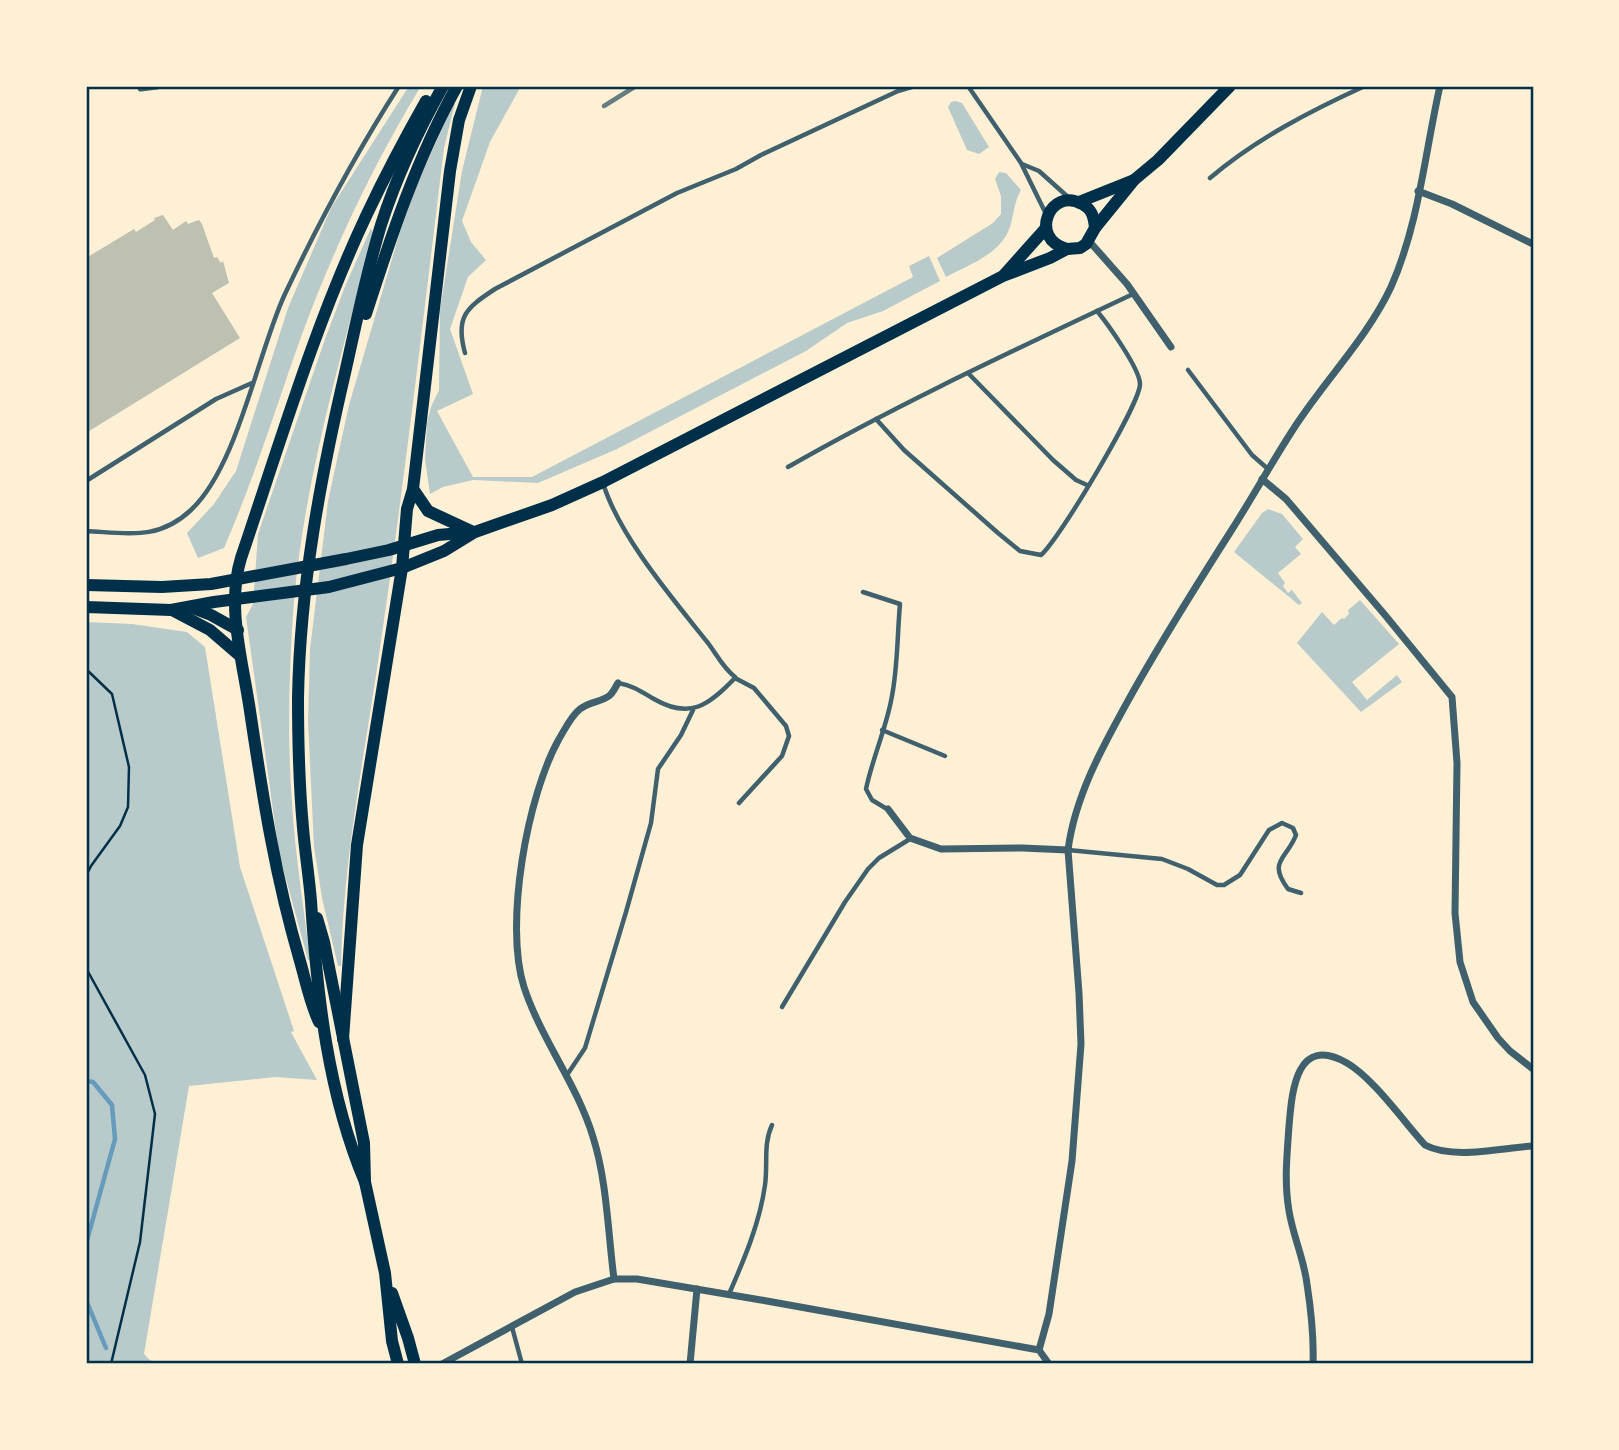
<svg xmlns="http://www.w3.org/2000/svg" width="1619" height="1450" viewBox="0 0 1619 1450" font-family="'Alegreya Sans',sans-serif">
  <style>
    .green { fill: #b9caca }
    .lines { fill: none; stroke-linecap: round; stroke-linejoin: round }
    .stream { stroke: #669bbc; stroke-width: 4.5 }
    .building { fill: #bec0b2 }
    .path { stroke: #003049; stroke-width: 2.5 }
    .service { stroke: #3f606c; stroke-width: 4.5 }
    .minor { stroke: #3f606c; stroke-width: 7 }
    .secondary { stroke: #003049; stroke-width: 12 }
    .rail { stroke: #657d81; stroke-width: 4.5 }
    .neatline { fill: none; stroke: #003049; stroke-width: 2.5 }
  </style>
  <rect width="100%" height="100%" fill="#fdf0d5"/>
  <g class="green">
    <path d="M409 86H421C373 165 333 250 301 337 276 407 254 479 224 548L198 558 187 533 214 504 236 471 288 308 331 208Z"/>
    <path d="M483 86H521L490 142 462 221 471 242 486 260 468 277 450 329 473 394 437 411 473 477H532L913 277 909 266 929 256 940 281 883 311 847 323 806 351 617 449 538 483 473 480 443 487 430 494 425 459 427 423 431 407 439 390 440 310 462 171Z"/>
    <path d="M955 101 962 103 989 147 979 154 967 150 948 107 951 102Z"/>
    <path d="M453 104H455L454 107 444 148C424 313 405 477 381 641 366 749 343 856 341 966H338L322 898 314 847 308 722 310 649 328 501 349 405 400 232 417 185Z"/>
    <path d="M999 172 1006 173 1021 190C1014 202 1014 214 1010 227 1001 254 970 264 946 277L937 258 993 223 1001 214V196L995 179Z"/>
    <path d="M371 228 373 233C342 354 305 476 294 601 289 667 287 736 292 802 295 855 304 908 310 960H308L279 853 246 617 253 604 258 534 325 339 346 284Z"/>
    <path d="M1268 509 1282 514 1303 539 1295 547 1301 554 1278 573 1285 583 1283 586 1288 593 1292 590 1302 603 1299 605 1234 552 1262 513Z"/>
    <path d="M1360 600 1399 644 1352 682 1367 700 1397 675 1402 682 1361 712 1297 643 1322 612 1334 625 1342 618 1344 619 1349 614 1348 610Z"/>
    <path d="M86 622 132 624 187 632 205 647 240 867 294 1031 291 1032 317 1080 275 1077 189 1086 144 1354 154 1364H86Z"/>
  </g>
  <g class="lines">
    <g class="stream">
      <path d="M86 1081 93 1082 112 1105 115 1139 86 1244"/>
      <path d="M86 1300 106 1348"/>
    </g>
  </g>
  <path class="building" d="M163 215 173 230 186 221 188 224 199 220 202 224 214 258 217 257 221 263 223 261 229 283 212 293 240 338 86 433V258L134 229 136 232 155 220 154 218Z"/>
  <g class="lines">
    <g class="path">
      <path d="M86 669 112 694 129 767 128 807 120 826 91 866 86 876"/>
      <path d="M86 968 145 1075 155 1114 140 1242 111 1364"/>
    </g>
    <g class="service">
      <path d="M968 86 1021 163 1047 216"/>
      <path d="M1022 164 1039 171 1068 197"/>
      <path d="M1210 178C1256 139 1310 111 1365 86"/>
      <path d="M465 353C455 317 466 308 495 289L677 193 736 169 761 155 898 91 915 86"/>
      <path d="M1188 370 1252 455 1268 469"/>
      <path d="M968 373 1053 460 1076 480 1087 485"/>
      <path d="M876 419 904 450 998 533 1020 551 1041 555C1059 540 1140 404 1140 384 1140 369 1107 323 1097 311"/>
      <path d="M788 467C900 403 1017 349 1133 294"/>
      <path d="M86 481 216 399 252 383"/>
      <path d="M603 483C619 536 673 599 708 643 717 655 723 668 735 677"/>
      <path d="M86 531C127 533 158 541 191 510 237 467 257 356 284 296 318 224 356 153 399 86"/>
      <path d="M863 592 900 604C897 637 898 669 891 701 885 731 872 760 866 789L872 800 887 809"/>
      <path d="M618 683C632 685 642 692 654 699 690 720 709 705 735 678L754 688 786 726 789 736 782 756 739 803"/>
      <path d="M882 730 945 756"/>
      <path d="M1068 850 1162 859 1188 869 1217 885H1224L1240 875 1269 830 1282 823 1293 828 1296 835C1287 859 1267 861 1288 889L1301 893"/>
      <path d="M782 1007 845 902 868 869 879 858 910 839"/>
      <path d="M567 1075 585 1048 626 912 651 823 658 769 681 735 693 710"/>
      <path d="M729 1294C744 1260 760 1222 765 1185 768 1164 763 1144 772 1125"/>
      <path d="M512 1327 522 1364"/>
    </g>
    <g class="minor">
      <path d="M141 88 157 86"/>
      <path d="M1418 191 1452 204 1533 244"/>
      <path d="M1089 241 1127 284 1171 347"/>
      <path d="M1262 479 1286 499 1385 615 1452 697 1457 763 1455 913 1460 962 1473 1002 1498 1038 1510 1051 1533 1069"/>
      <path d="M888 809 910 838 941 849 1022 848 1068 850"/>
      <path d="M614 1279C608 1233 607 1181 593 1137 577 1084 541 1039 524 987 504 925 527 796 559 739 565 729 571 716 580 709 589 702 601 702 609 696 613 693 616 686 618 683"/>
      <path d="M1039 1350 1049 1314 1072 1161 1081 1044 1079 993 1068 850C1075 796 1103 746 1129 699 1161 641 1196 586 1231 531 1254 495 1274 458 1298 422 1328 377 1368 336 1391 287 1419 224 1425 152 1440 86"/>
      <path d="M442 1364 575 1292 614 1279H637L761 1300 1039 1350 1049 1364"/>
      <path d="M690 1364 697 1289"/>
      <path d="M1313 1364C1314 1338 1311 1310 1307 1284 1304 1259 1293 1236 1289 1211 1284 1182 1287 1155 1289 1126 1292 1091 1296 1034 1347 1063 1373 1078 1404 1122 1425 1145 1453 1160 1501 1148 1533 1146"/>
    </g>
    <g class="secondary">
      <path d="M1079 202 1134 180"/>
      <path d="M1067 249C1028 239 1050 186 1082 204 1092 209 1094 217 1095 228"/>
      <path d="M1004 275 1046 228"/>
      <path d="M366 314C391 236 417 158 457 86"/>
      <path d="M413 489 428 511 471 531"/>
      <path d="M86 585 162 587 211 584 346 559 389 550 438 535 472 532"/>
      <path d="M86 607 171 610 214 602 329 587 402 568 444 551 475 532 552 505 603 482 1003 276 1050 258 1067 249 1080 248 1086 244 1095 228 1134 180 1158 160 1230 86"/>
      <path d="M190 607 211 615 238 630"/>
      <path d="M172 610 210 630 239 655"/>
      <path d="M317 918 324 942 364 1143 365 1182 385 1273 392 1341 398 1364"/>
      <path d="M319 1022C310 1003 306 982 300 961 275 876 263 798 250 711 243 662 226 607 241 558 280 443 315 324 367 214 385 176 405 138 426 101"/>
      <path d="M343 1039 357 845 402 568 407 509 413 489 450 171 459 120 471 86"/>
      <path d="M365 1182C328 1094 317 996 311 901 309 876 305 852 303 828 299 784 298 741 298 698 300 588 320 480 345 373 356 324 366 274 381 225 396 178 419 129 443 86"/>
      <path d="M392 1293 408 1338 415 1364"/>
    </g>
    <path class="rail" d="M604 106 636 86"/>
  </g>
  <rect width="1619" height="1450" fill="none" stroke="#fdf0d5" stroke-width="175"/>
  <rect x="88" y="88" width="1444" height="1274" class="neatline"/>
</svg>
